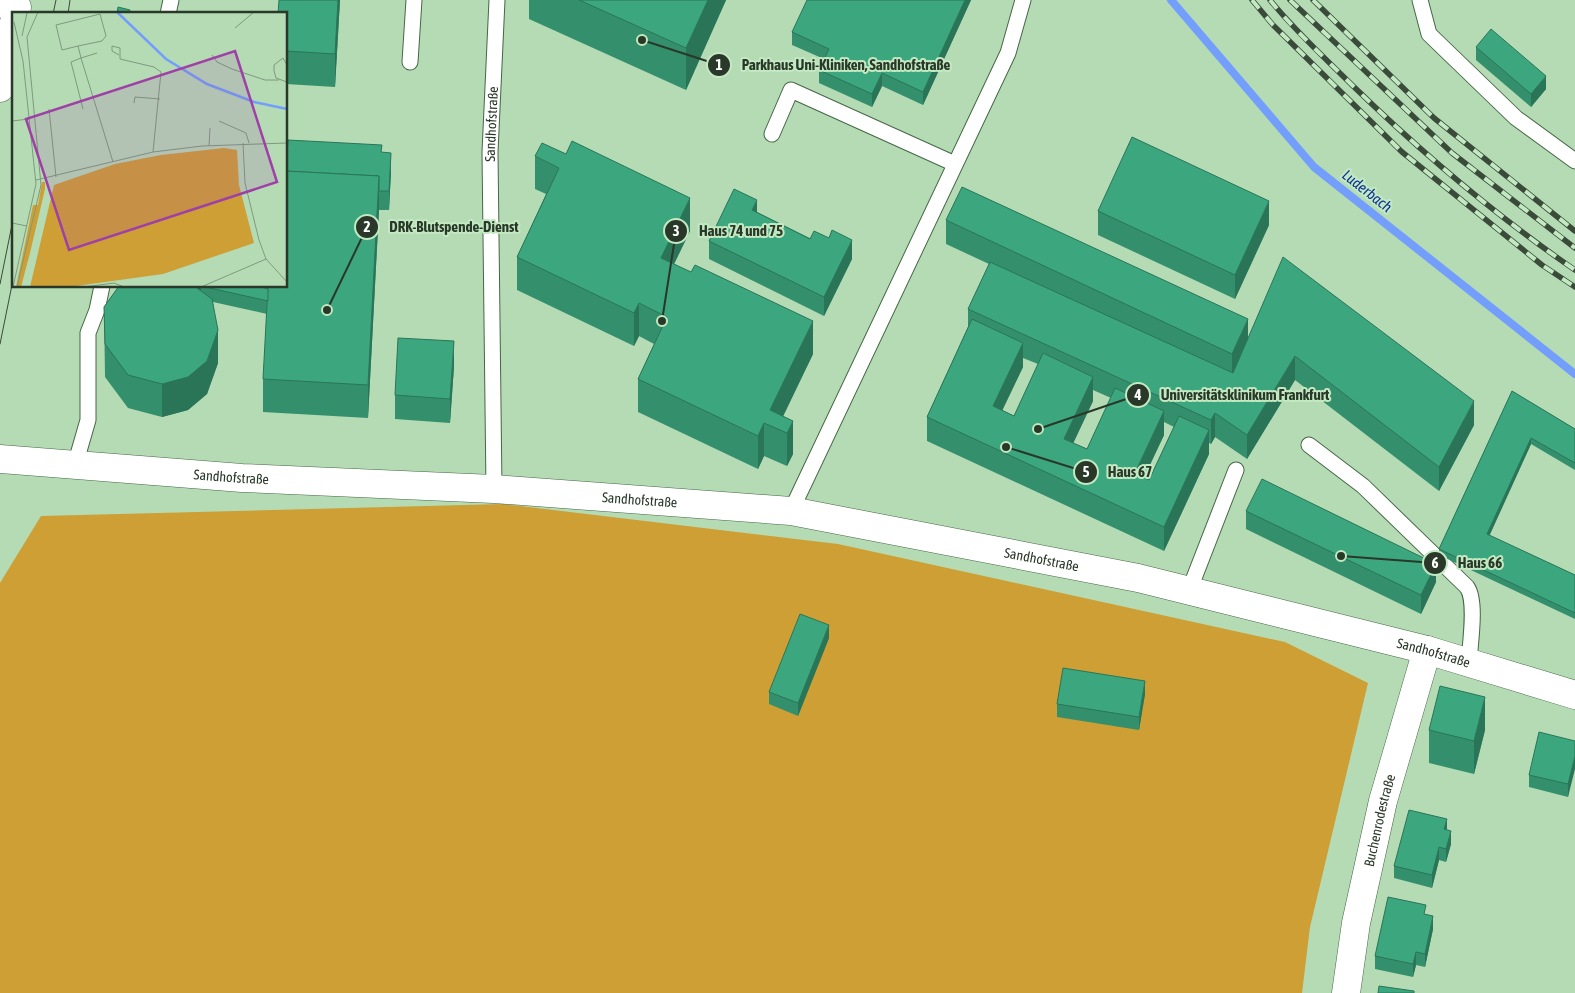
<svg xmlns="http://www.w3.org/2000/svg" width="1575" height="993" viewBox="0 0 1575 993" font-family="'Asap Condensed',sans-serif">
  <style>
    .green { fill: #cd9f35 }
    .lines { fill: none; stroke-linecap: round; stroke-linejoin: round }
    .stream { stroke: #739efb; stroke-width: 8 }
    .service-casing { stroke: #456745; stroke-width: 17 }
    .minor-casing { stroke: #456745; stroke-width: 29 }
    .secondary-casing { stroke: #456745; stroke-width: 29 }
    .service { stroke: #fff; stroke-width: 15 }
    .minor { stroke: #fff; stroke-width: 28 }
    .secondary { stroke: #fff; stroke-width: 28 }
    .tram { stroke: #3a4b3a; stroke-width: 1 }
    .rail-casing { stroke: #3a4b3a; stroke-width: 5.5 }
    .rail { stroke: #c2e9c1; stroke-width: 4; stroke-dasharray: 11; stroke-linecap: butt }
    .wall { fill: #34906c; fill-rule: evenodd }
    .shaded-wall { fill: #2a7558 }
    .building { fill: #3ca77e; stroke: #2a7558 }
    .labels { text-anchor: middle; stroke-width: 4; stroke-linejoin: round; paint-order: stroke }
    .street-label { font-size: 14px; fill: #293829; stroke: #c2e9c1 }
    .water-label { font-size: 15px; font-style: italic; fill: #0c2e98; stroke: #c2e9c1 }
    .inset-river { fill: none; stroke: #739efb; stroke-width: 2.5 }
    .inset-road { fill: none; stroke: #7d9a7d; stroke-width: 1 }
    .view { fill: #9f3fa7; fill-opacity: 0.15; stroke: #9f3fa7; stroke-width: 2.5 }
    .inset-edge { fill: none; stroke: #293829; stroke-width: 2.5 }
    .leader { fill: none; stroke: #293829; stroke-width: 2 }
    .callout-dot { fill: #293829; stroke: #c2e9c1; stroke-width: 2 }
    .mark-label { font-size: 15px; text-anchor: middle; font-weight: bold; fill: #fff }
    .callout-label { font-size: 15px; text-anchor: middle; font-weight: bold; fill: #293829; stroke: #c2e9c1; stroke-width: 4; stroke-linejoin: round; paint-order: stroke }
  </style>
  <rect width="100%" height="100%" fill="#b5dbb5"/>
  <path class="green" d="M503 504 838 544 1285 642 1368 683 1310 927 1302 993H0V583L41 516Z"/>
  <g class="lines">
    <path class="stream" d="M1171 0 1314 167 1575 374"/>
    <defs>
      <g id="service">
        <path d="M1420 0 1429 34 1516 118 1575 161"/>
        <path d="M168 14 171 0"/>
        <path d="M410 62 414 0"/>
        <path d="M772 134 791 90 955 164"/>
        <path d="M1309 445 1363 486 1467 587C1477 601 1470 644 1469 662"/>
        <path d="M75 465 88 420V333L97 310 102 286"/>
        <path id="s1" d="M494 489 490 152 497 0"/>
        <path d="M791 511 1008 53 1023 0"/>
        <path d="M1189 591 1236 470"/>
      </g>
      <g id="minor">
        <path d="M0 3 17 7"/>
        <path id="s2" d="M0 459 242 478 494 489 791 511 1138 578 1427 650 1575 695"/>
        <path id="s3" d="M1346 993 1356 923 1383 801 1427 650"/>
      </g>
      <path id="secondary" d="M0 88 14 22"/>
    </defs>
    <use href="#service" class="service-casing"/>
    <use href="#minor" class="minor-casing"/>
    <use href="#secondary" class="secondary-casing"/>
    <use href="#service" class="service"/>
    <use href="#minor" class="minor"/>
    <use href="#secondary" class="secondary"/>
    <g class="tram">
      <path d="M53 14 56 0"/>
      <path d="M68 14 70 0"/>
      <path d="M0 284 14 215"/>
      <path d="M0 344 14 275"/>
    </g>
    <defs>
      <g id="rail">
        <path d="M1252 0 1273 25 1402 152 1542 265 1575 287"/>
        <path d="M1270 0C1295 31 1324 57 1352 85 1421 152 1495 215 1575 270"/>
        <path d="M1290 0 1452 153 1575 248"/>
        <path d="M1313 0 1434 118 1575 231"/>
      </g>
    </defs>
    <use href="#rail" class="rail-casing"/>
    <use href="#rail" class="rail"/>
  </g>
  <g class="wall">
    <path d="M340 0 335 87 286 84V14Z"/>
    <path d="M529 0H726L686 90 529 19Z"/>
    <path d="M971 0 923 105 882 86 872 107 819 83V70L824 59 792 45V32Z"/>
    <path d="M1476 47 1546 89 1531 107 1476 60Z"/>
    <path d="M382 152 391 171 389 210H379L368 418 263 412V379L267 314 213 302 218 363 207 394 188 410 162 417 128 408 105 377 104 307 119 286H258L268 289 286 286Z"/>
    <path d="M535 156 690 231 674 264 813 354 783 416 793 454 787 466 764 456 758 469 638 412V379L654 344 639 336 634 346 517 290V257L546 194 535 189Z"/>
    <path d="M1098 211 1269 225 1235 299 1098 235Z"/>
    <path d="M757 212 852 259 824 316 709 259V241Z"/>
    <path d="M946 220 1248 338 1474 425 1439 491 1295 380 1247 459 1215 437 1211 444 1209 443V454L1164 551 927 441V417L968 327V309L989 264 946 244ZM1023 358 1038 364 1014 416 1002 410 1023 367ZM1093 390 1111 398 1087 449 1073 443 1093 401ZM1164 422 1174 427 1149 480 1144 477 1164 435Z"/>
    <path d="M454 366 450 423 395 419V395Z"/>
    <path d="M1512 391 1575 429V470L1531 444 1489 536 1575 575V619L1439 555V549Z"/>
    <path d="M1246 511 1436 582 1421 614 1246 529Z"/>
    <path d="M829 638 798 716 769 704V692Z"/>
    <path d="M1145 694 1139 730 1057 717V704Z"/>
    <path d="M1429 730H1485L1474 774 1429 763Z"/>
    <path d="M1575 741 1568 797 1529 787V775Z"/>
    <path d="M1447 830 1451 844 1446 862 1439 860 1432 888 1394 878V866Z"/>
    <path d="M1426 914 1433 929 1425 967 1416 965 1413 977 1375 969V956Z"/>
  </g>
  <g class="shaded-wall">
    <path d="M338 0H340L335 87V54Z"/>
    <path d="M708 0H726L686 90V48Z"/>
    <path d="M965 0H971L923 105V92Z"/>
    <path d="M882 73V86L872 107V94Z"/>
    <path d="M1546 76V89L1531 107V94Z"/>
    <path d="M391 153V171L389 210V191Z"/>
    <path d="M379 176V209L368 418V385Z"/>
    <path d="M690 198V231L661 291V258Z"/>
    <path d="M757 200V219L752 210Z"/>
    <path d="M1269 201V225L1235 299V275Z"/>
    <path d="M852 240V259L824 316V297Z"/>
    <path d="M198 286H204L201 287V300L197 321Z"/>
    <path d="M639 303V336L634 346V313Z"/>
    <path d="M1248 319V344L1232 378V354Z"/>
    <path d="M813 321V354L777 429 770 410Z"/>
    <path d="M218 330V363L207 394 188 410 162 417V384Z"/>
    <path d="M454 341V366L450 423V399Z"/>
    <path d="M1023 343V367L993 430V406Z"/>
    <path d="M1295 356V380L1247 459V435Z"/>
    <path d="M1093 377V401L1064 463V439Z"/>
    <path d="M1474 401V425L1439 491V467Z"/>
    <path d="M1164 411V435L1135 497V473Z"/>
    <path d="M1215 413V437L1211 444V420Z"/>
    <path d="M793 421V454L787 466V433Z"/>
    <path d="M764 423V456L758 469V436Z"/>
    <path d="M1209 430V454L1164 551V527Z"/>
    <path d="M1531 438V444L1487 541V534Z"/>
    <path d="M1436 564V582L1421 614V595Z"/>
    <path d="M829 625V638L798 716V703Z"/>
    <path d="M1145 681V694L1139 730V717Z"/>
    <path d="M1485 697V730L1474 774V741Z"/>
    <path d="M1575 756V769L1568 797V784Z"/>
    <path d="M1447 819V832L1444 829Z"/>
    <path d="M1451 831V844L1446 862V849Z"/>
    <path d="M1439 847V860L1432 888V875Z"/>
    <path d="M1433 916V929L1425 967V954Z"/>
    <path d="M1416 952V965L1413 977V964Z"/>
  </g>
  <g class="building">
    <path d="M279 0H338L335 54 286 51V14H278Z"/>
    <path d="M579 0H708L686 48Z"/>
    <path d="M807 0H965L923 92 882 73 872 94 819 70 829 49 792 32Z"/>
    <path d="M118 7 130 10 129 14H117Z"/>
    <path d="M1491 29 1546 76 1531 94 1476 47Z"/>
    <path d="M1132 137 1269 201 1235 275 1098 211Z"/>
    <path d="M288 140 382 145 381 152 391 153 389 191H379V176L286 171Z"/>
    <path d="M572 141 690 198 661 258 691 272 695 265 813 321 770 410 793 421 787 433 764 423 758 436 638 379 667 317 639 303 634 313 517 257 559 168 535 156 542 143 566 154Z"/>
    <path d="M286 171 379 176 368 385 263 379 268 286H286Z"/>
    <path d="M962 187 1248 319 1232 354 946 220Z"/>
    <path d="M734 189 757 200 752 210 810 239 814 231 829 238 832 230 852 240 824 297 709 241Z"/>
    <path d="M1283 257 1474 401 1439 467 1295 356 1247 435 1215 413 1211 420 968 309 990 262 1233 373Z"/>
    <path d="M119 286H198L197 288 212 299 218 330 207 361 188 377 162 384 128 375 105 344 104 307Z"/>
    <path d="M201 286H258L268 289V301Z"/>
    <path d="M972 319 1023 343 993 406 1014 416 1043 353 1093 377 1064 439 1087 449 1115 388 1164 411 1135 473 1149 480 1179 416 1209 430 1164 527 927 417Z"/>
    <path d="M398 338 454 341 450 399 395 395Z"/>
    <path d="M1512 391 1575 429V463L1531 438 1487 534 1575 575V613L1439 549Z"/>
    <path d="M1262 479 1436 564 1421 595 1246 511Z"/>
    <path d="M800 614 829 625 798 703 769 692Z"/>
    <path d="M1063 668 1145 681 1139 717 1057 704Z"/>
    <path d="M1440 686 1485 697 1474 741 1429 730Z"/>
    <path d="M1539 732 1575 741V756L1568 784 1529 775Z"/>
    <path d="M1409 810 1447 819 1444 829 1451 831 1446 849 1439 847 1432 875 1394 866Z"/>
    <path d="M1388 897 1426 905 1424 914 1433 916 1425 954 1416 952 1413 964 1375 956Z"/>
    <path d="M1379 986 1414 991V993H1378Z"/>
  </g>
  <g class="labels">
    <g class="street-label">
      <text dy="5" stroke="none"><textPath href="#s1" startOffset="365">Sandhofstraße</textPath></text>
      <text dy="5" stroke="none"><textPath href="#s2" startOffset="232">Sandhofstraße</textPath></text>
      <text dy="5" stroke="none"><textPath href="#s2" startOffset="641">Sandhofstraße</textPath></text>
      <text dy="5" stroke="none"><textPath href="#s2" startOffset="1048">Sandhofstraße</textPath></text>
      <text dy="5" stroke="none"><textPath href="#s2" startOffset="1451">Sandhofstraße</textPath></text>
      <text dy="5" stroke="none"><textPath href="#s3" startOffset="176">Buchenrodestraße</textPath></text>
    </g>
    <g class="water-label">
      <text transform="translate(1367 191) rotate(38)" y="5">Luderbach</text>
    </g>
  </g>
  <g transform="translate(12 12)">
    <rect width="275" height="275" fill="#b5dbb5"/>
    <path d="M212 136 225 138 227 173 242 231 151 262 57 275H18L42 173 103 152 149 143ZM30 170H33V177L18 241 9 275H4L21 193H26Z" fill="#cd9f35"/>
    <path class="inset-river" d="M105 0 154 47 195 72 242 90 275 97"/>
    <path class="inset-road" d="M223 16 242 0M10 24 15 1M66 34 90 29 94 24 88 2 44 13 50 38 66 34 69 46 59 50 71 97M85 41 69 46 101 150M107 43 100 39V34L108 36V47L142 55 149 60 141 140M200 43 205 50 220 57 253 68H267M275 53 271 46 262 53V59L264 66 275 70M122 91 123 85 148 87M37 97 44 165M0 109 17 107M207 109 234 121 237 131M231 131 233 171 247 228 254 247 275 270M197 134 198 116M24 168 141 140 190 134 275 131M0 211 15 214M1 275 24 172 11 49 2 10M5 275 29 173 15 25 26 0M72 275 102 271 112 275M189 275 254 247"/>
    <path class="view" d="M223 39 265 170 57 238 14 107Z"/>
    <rect width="275" height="275" class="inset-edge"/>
  </g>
  <path class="leader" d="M642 40L719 65M327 310L367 227M662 321L676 231M1038 429L1138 395M1006 447L1086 472M1341 556L1435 563"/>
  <g class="callout-dot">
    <circle cx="642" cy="40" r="5"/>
    <circle cx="327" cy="310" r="5"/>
    <circle cx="662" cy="321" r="5"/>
    <circle cx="1038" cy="429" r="5"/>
    <circle cx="1006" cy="447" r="5"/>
    <circle cx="1341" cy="556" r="5"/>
    <circle cx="719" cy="65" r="12"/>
    <circle cx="367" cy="227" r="12"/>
    <circle cx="676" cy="231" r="12"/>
    <circle cx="1138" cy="395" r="12"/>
    <circle cx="1086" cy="472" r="12"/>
    <circle cx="1435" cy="563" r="12"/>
  </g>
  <g class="mark-label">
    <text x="719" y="70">1</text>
    <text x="367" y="232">2</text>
    <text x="676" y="236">3</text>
    <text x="1138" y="400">4</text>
    <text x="1086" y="477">5</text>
    <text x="1435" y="568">6</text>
  </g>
  <g class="callout-label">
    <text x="846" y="70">Parkhaus Uni-Kliniken, Sandhofstraße</text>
    <text x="454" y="232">DRK-Blutspende-Dienst</text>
    <text x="741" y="236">Haus 74 und 75</text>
    <text x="1245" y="400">Universitätsklinikum Frankfurt</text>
    <text x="1130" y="477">Haus 67</text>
    <text x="1480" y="568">Haus 66</text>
  </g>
</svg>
